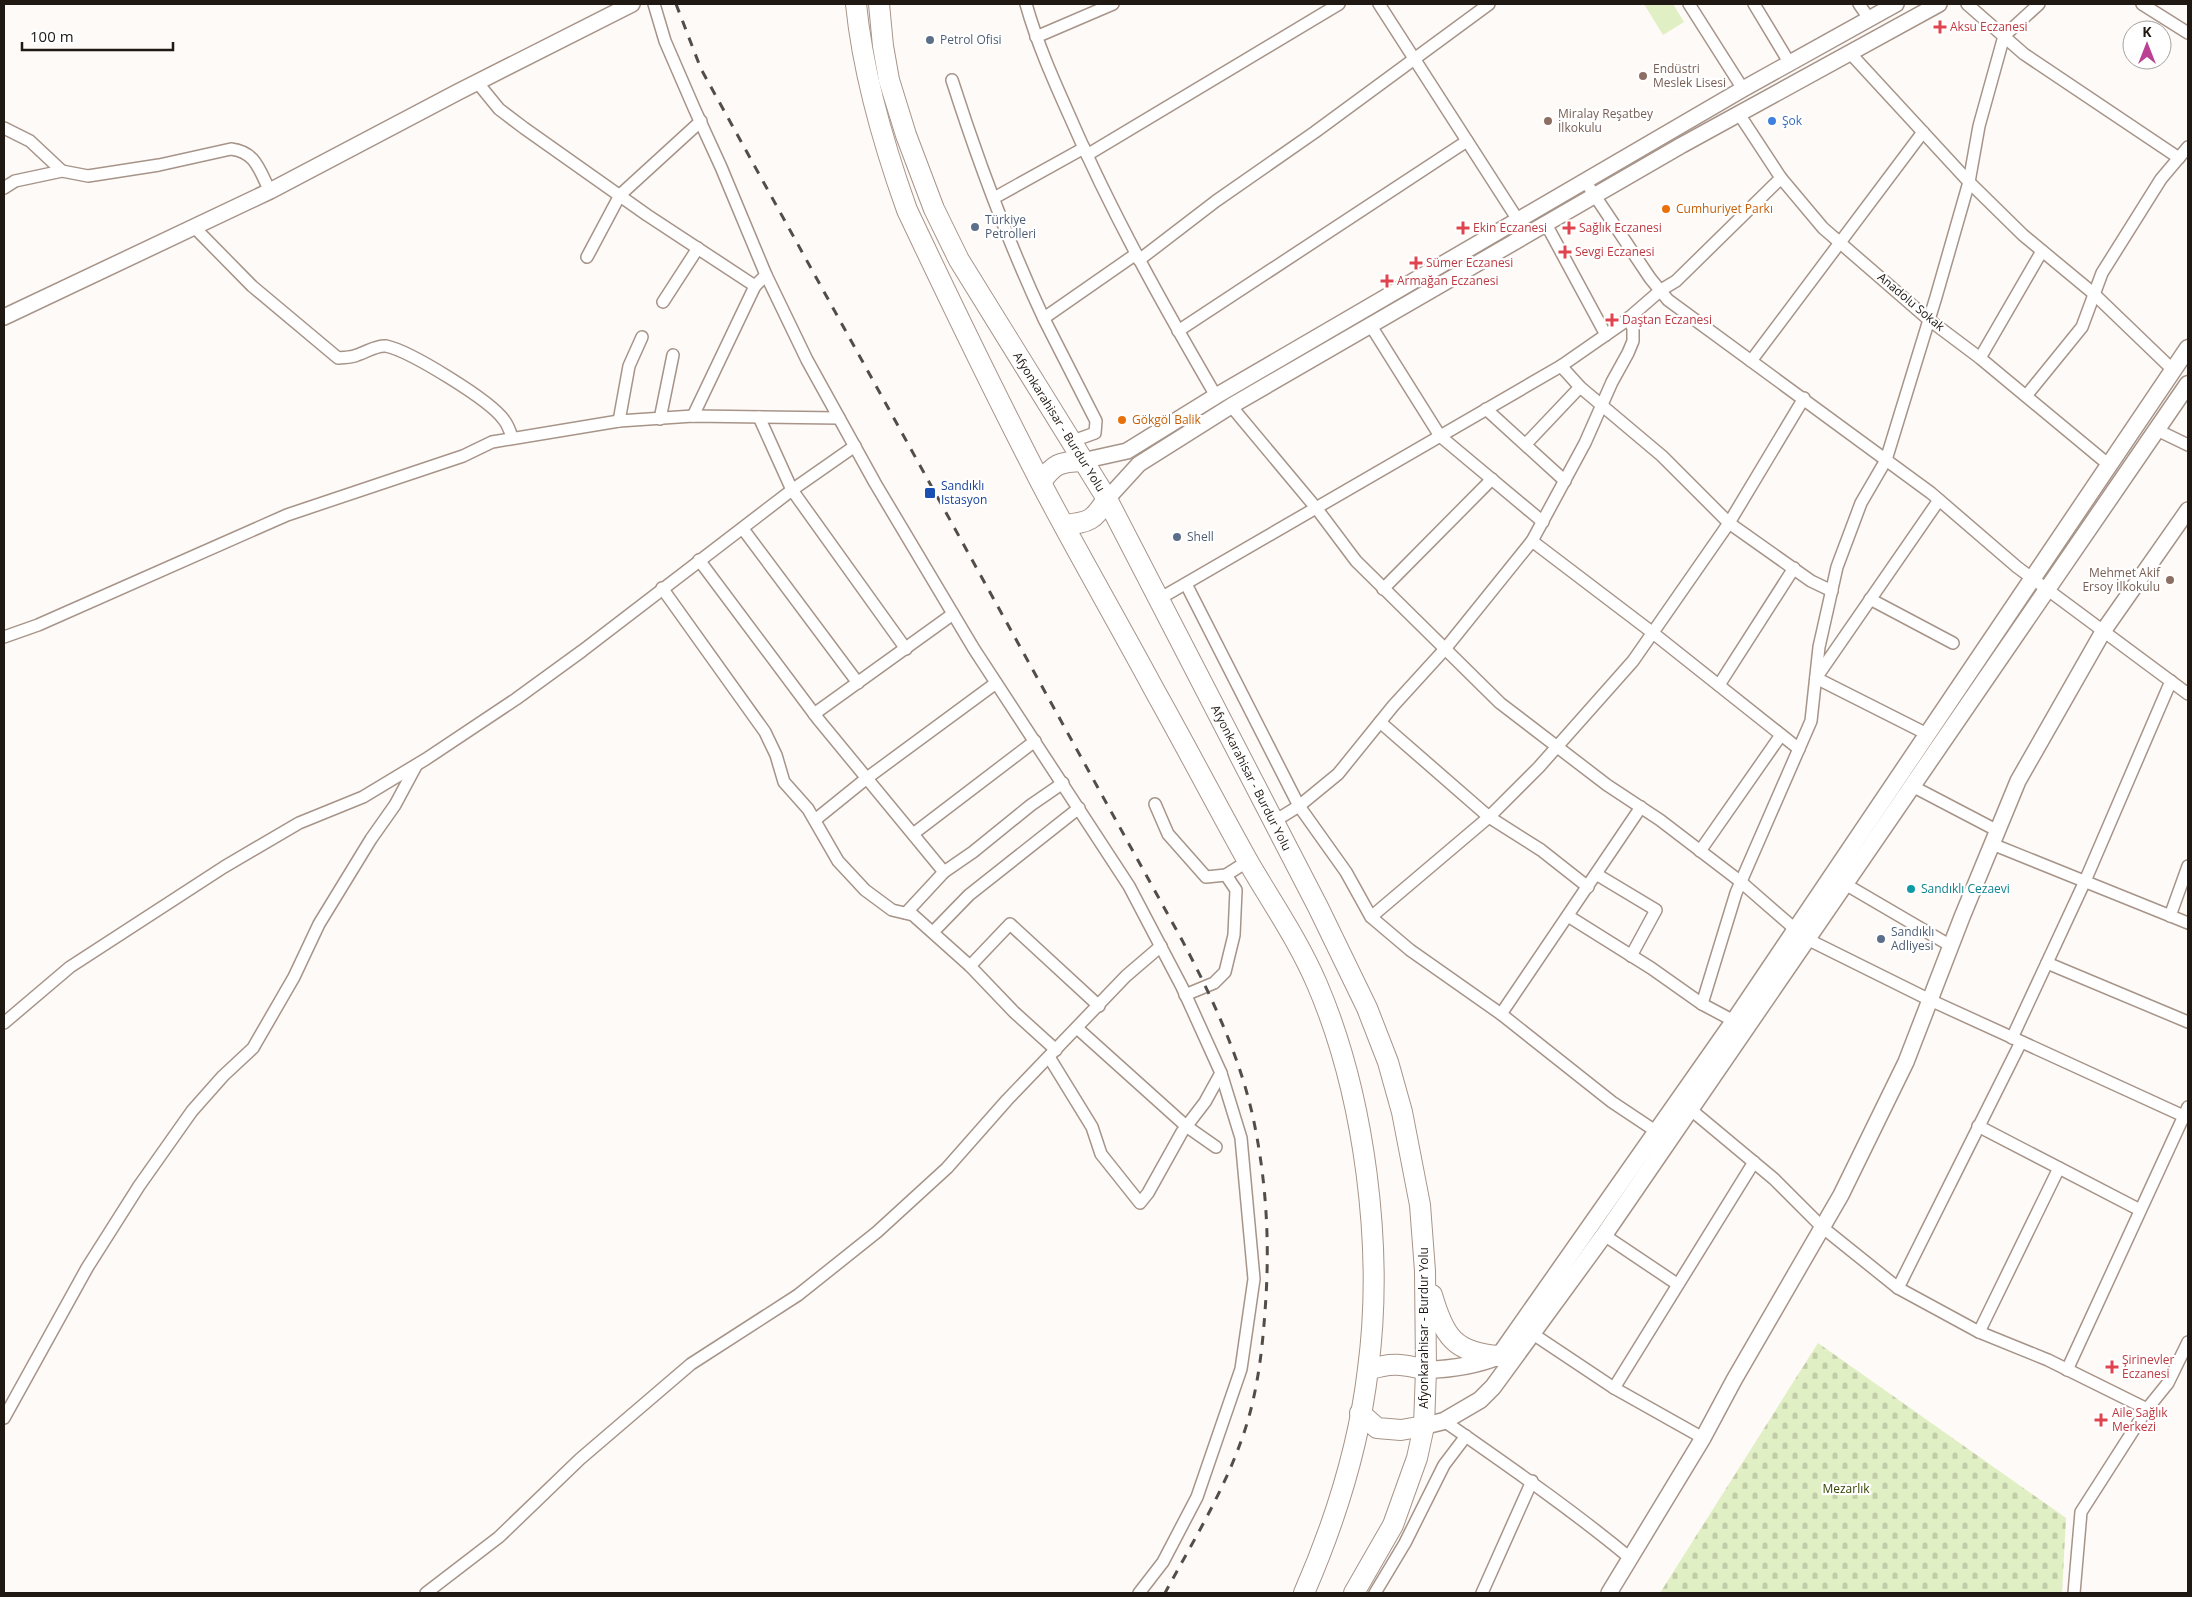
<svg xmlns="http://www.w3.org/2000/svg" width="2192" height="1597" viewBox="0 0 2192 1597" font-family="'Open Sans',sans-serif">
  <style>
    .cemetery { fill: url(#cemetery-stones) }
    .garden { fill: #e1efc4 }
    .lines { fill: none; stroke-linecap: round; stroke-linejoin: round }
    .minor-casing { stroke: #a79489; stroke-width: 14 }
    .tertiary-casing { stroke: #a79489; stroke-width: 18 }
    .secondary-casing { stroke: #a79489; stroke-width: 19 }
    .trunk-casing { stroke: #a79489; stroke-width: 22 }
    .minor { stroke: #fff; stroke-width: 11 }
    .tertiary { stroke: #fff; stroke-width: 15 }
    .secondary { stroke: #fff; stroke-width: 16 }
    .trunk { stroke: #fff; stroke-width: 20 }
    .rail { stroke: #534d48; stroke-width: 3; stroke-dasharray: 9 9; stroke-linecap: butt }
    .health-dot { fill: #e0444e; stroke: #fff; stroke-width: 2 }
    .service-dot { fill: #5c6f8a; stroke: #fff; stroke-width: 2 }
    .education-dot { fill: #8d6e63; stroke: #fff; stroke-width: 2 }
    .shop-dot { fill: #3f7fe0; stroke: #fff; stroke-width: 2 }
    .food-dot { fill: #e8710a; stroke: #fff; stroke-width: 2 }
    .transit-dot { fill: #1a4fb4; stroke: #fff; stroke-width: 2 }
    .culture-dot { fill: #0f9aa8; stroke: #fff; stroke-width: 2 }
    .labels { text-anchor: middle; stroke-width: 4.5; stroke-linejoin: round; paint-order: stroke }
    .health-label { font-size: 12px; fill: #be3a42; stroke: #fff; text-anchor: start }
    .service-label { font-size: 12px; fill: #4e5e75; stroke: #fff; text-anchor: start }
    .education-label { font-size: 12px; fill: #785e54; stroke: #fff; text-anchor: start }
    .shop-label { font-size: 12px; fill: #366cbe; stroke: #fff; text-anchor: start }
    .food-label { font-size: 12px; fill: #c56008; stroke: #fff; text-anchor: start }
    .street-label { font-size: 12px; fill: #1f1813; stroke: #fff }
    .transit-label { font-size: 12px; fill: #164399; stroke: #fff; text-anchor: start }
    .culture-label { font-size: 12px; fill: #0d838f; stroke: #fff; text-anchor: start }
    .park-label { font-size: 12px; fill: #344200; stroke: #fff }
  </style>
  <defs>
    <pattern id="cemetery-stones" width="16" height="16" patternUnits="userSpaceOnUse" patternTransform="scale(1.25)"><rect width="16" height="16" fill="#e1efc4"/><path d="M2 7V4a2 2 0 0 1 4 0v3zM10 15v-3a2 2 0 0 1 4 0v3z" fill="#c1cca8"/></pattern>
  </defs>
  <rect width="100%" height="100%" fill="#fefaf7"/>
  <path class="cemetery" d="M1818 1343 2066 1518 2062 1593H1660Z"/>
  <path class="garden" d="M1644 4H1673L1684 22 1663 35Z"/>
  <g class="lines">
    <defs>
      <g id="minor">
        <path d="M654 4 665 41 694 108 721 167 766 275 807 360 875 483 974 649 1129 886 1182 987 1221 1073 1241 1138 1254 1279 1241 1369 1197 1497 1163 1562 1139 1593"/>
        <path d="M1026 4C1037 43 1053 79 1070 117 1112 214 1163 305 1216 396"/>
        <path d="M1379 4 1518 220"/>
        <path d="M1689 4 1743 89"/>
        <path d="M1754 4 1789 62"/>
        <path d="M1859 4 1870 20"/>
        <path d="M1967 4 2024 54 2179 158"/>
        <path d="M2142 4 2188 33"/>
        <path d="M1036 37 1113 4"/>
        <path d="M1850 53 1969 182 2023 235 2093 293 2173 370"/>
        <path d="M952 80C978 161 1008 242 1044 319 1061 353 1079 387 1096 421L1095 433 1070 442"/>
        <path d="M477 82 499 109 524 128 647 215 755 286 766 275"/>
        <path d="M1739 114 1781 178 1823 228 1928 319 1980 358 2109 465"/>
        <path d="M4 128 30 141 62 171"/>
        <path d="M1087 155 1339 4"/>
        <path d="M1585 181 1650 278 1668 300 1931 493 2017 567 2188 694"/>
        <path d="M4 188 15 181 62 171 88 176 159 165 231 149C256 152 259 170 270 191"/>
        <path d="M994 198 1084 148"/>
        <path d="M1546 224 1606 335"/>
        <path d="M195 228 252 286 338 358C344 357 351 358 357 355 367 352 376 345 386 346 410 351 490 400 504 420 508 425 510 431 512 437"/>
        <path d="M587 257 620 195 701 121"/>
        <path d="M1139 260 1216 201 1315 132 1489 4"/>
        <path d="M663 302 698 248"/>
        <path d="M1044 318 1136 254"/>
        <path d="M1371 326 1440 436 1543 522"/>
        <path d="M1178 331 1467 141"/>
        <path d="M1980 358 2042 251"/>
        <path d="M1751 361 1923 132"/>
        <path d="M1561 366 1580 387 1662 456 1729 523 1811 581 1832 591"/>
        <path d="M2026 396 2082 327 2102 273 2161 179 2188 147"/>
        <path d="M1231 406 1317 509 1356 561 1500 703 1607 785 1660 820 1741 882 1795 929"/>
        <path d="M1486 409 1565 481"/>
        <path d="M693 416 755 286"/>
        <path d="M759 417 792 490 906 649"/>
        <path d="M660 419 673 355"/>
        <path d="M619 421 629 366 642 337"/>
        <path d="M2157 430 2188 445"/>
        <path d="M1526 444 1580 387"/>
        <path d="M743 529 858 683"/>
        <path d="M1532 541 1653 633 1799 749"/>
        <path d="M699 560 818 719 944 872"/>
        <path d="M1186 584 1299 806 1346 872 1371 917 1410 950 1501 1014 1612 1102 1657 1132"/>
        <path d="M662 588 765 732 776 755 784 782 808 809 838 861 865 890 892 910 913 915 970 966 1014 1012 1056 1050"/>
        <path d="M1383 589 1492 479"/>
        <path d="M1159 599 1561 366 1623 323 1661 290 1676 281 1781 178"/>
        <path d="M1870 599 1953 643"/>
        <path d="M4 637 38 625 287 515 463 456 492 442 619 421 693 416 839 418"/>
        <path d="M1719 685 1794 568"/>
        <path d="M814 714 953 614"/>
        <path d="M1380 722 1489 817 1541 850 1588 887"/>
        <path d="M1927 734 1816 678 1939 500"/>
        <path d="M1912 786 1998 831"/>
        <path d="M1155 804 1168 834 1206 877 1226 875 1248 861"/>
        <path d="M815 820 867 778 996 683"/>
        <path d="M1273 822 1299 806 1338 774 1393 706 1445 649 1532 541 1585 443 1612 382 1628 353 1633 341V328L1628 318"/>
        <path d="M913 834 1035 741"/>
        <path d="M1992 844 2188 923"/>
        <path d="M1700 851 1781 735"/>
        <path d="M1596 874 1656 910 1631 956"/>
        <path d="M1845 884 1951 946"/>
        <path d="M906 913 944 872 973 852 1031 805 1063 783"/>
        <path d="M1568 916 1651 968 1702 1004 1734 1021"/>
        <path d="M2170 916 2188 866"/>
        <path d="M1371 917 1489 817 1539 767 1633 661 1729 523 1804 398"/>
        <path d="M933 932 969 895 1079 808"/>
        <path d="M1807 939 1930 1000 2188 1118"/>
        <path d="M2047 963 2188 1022"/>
        <path d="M970 966 1010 924 1099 1006"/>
        <path d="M1185 995 1214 983 1225 972 1234 935 1236 890 1226 875"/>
        <path d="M1702 1004 1736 893 1811 721 1819 647 1837 567 1861 503 1886 460 1936 297 1969 182 1979 126 2004 36 2039 4"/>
        <path d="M1501 1014 1641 807"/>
        <path d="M4 1023 70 967 224 867 299 823 363 797 426 759 516 699 582 651 792 490 855 446"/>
        <path d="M1077 1028 1186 1126 1216 1147"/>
        <path d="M2012 1038 2085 881 2171 681"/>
        <path d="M1049 1057 1092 1127 1101 1154 1140 1203 1148 1193 1182 1132 1205 1102 1221 1073"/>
        <path d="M1690 1109 1774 1179 1822 1227 1898 1288 1979 1332 2048 1360 2147 1409 2168 1383 2188 1342"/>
        <path d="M1978 1126 2140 1210"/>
        <path d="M1604 1235 1677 1284"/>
        <path d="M1898 1288 2021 1042"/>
        <path d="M1979 1332 2059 1168"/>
        <path d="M1533 1334 1614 1388"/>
        <path d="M2067 1370 2188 1107"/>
        <path d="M4 1418 87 1268 139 1186 192 1111 223 1076 253 1048 294 977 319 924 371 839 395 805 416 766"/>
        <path d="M1444 1421C1507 1465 1571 1509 1630 1558"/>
        <path d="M1703 1438 1614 1388 1754 1162"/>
        <path d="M426 1593 499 1537 580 1459 691 1364 798 1295 877 1232 947 1168 1007 1100 1126 976 1161 946"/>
        <path d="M1375 1593 1405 1543 1444 1465 1466 1436"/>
        <path d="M1482 1593 1532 1481"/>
        <path d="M2074 1593 2081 1512 2147 1409"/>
      </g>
      <g id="tertiary">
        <path d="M4 317 270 191 458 92 632 4"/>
        <path d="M1082 461 1127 451 1216 396 1743 89 1896 4"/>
        <path d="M1107 499 1139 464 1231 406 1682 145 1939 4"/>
        <path d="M1609 1593 1703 1438 1734 1380 1841 1195 1906 1062 1962 917 2018 781 2104 630 2188 510"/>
      </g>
      <g id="secondary">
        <path d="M1426 1370C1452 1369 1475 1366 1499 1356L1734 1021 2188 348"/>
        <path d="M1424 1426 1444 1421 1480 1400 1493 1387 1604 1235 2188 384"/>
      </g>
      <g id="trunk">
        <path d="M856 4C863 74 883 143 907 210 950 301 994 392 1040 481 1077 552 1118 622 1156 693 1188 750 1218 808 1250 865 1273 904 1299 942 1317 984 1365 1096 1384 1248 1368 1369 1359 1446 1335 1522 1304 1593"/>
        <path d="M879 4 883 46 889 80 906 135 934 209 959 260 1107 499 1318 907 1367 1008 1388 1062 1402 1112 1420 1205 1425 1271 1426 1370 1424 1426 1417 1458 1393 1525 1354 1593"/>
        <path d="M1041 482C1054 464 1059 462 1082 461"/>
        <path d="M1064 525C1090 522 1093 521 1107 499"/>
        <path d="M1432 1295C1444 1336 1454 1353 1499 1356"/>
        <path d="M1368 1370C1391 1362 1403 1364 1426 1370"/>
        <path d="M1360 1413 1377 1428 1401 1430 1424 1426"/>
      </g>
    </defs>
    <use href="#minor" class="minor-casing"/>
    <use href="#tertiary" class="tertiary-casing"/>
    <use href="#secondary" class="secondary-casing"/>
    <use href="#trunk" class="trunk-casing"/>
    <use href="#minor" class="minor"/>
    <use href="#tertiary" class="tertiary"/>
    <use href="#secondary" class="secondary"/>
    <use href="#trunk" class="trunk"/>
    <path class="rail" d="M676 4 701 69 1182 940C1212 997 1241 1059 1254 1122 1267 1185 1270 1248 1265 1311 1262 1356 1256 1402 1240 1444 1221 1496 1191 1545 1165 1593"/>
  </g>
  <g class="health-dot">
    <path d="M1937.5 19.5h5v5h5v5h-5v5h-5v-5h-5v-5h5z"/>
    <path d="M1460.5 220.5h5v5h5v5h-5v5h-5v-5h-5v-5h5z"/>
    <path d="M1566.5 220.5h5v5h5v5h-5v5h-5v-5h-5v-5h5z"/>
    <path d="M1562.5 244.5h5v5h5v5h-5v5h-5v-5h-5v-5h5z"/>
    <path d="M1413.5 255.5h5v5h5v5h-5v5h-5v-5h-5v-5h5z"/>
    <path d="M1384.5 273.5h5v5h5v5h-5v5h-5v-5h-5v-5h5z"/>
    <path d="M1609.5 312.5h5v5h5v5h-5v5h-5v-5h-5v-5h5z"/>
    <path d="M2109.5 1359.5h5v5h5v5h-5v5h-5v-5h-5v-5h5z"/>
    <path d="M2098.5 1412.5h5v5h5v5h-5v5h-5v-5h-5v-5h5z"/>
  </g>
  <g class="service-dot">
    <circle cx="930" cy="40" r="5"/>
    <circle cx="975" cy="227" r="5"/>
    <circle cx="1177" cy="537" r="5"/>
    <circle cx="1881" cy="939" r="5"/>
  </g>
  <g class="education-dot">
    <circle cx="1643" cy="76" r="5"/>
    <circle cx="1548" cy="121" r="5"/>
    <circle cx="2170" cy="580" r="5"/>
  </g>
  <circle class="shop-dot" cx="1772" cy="121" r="5"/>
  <g class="food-dot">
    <circle cx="1666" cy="209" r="5"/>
    <circle cx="1122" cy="420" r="5"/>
  </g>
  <rect class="transit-dot" x="924" y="487" width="12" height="12" rx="2.5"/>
  <circle class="culture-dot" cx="1911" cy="889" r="5"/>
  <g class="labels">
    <g class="health-label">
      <text x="1950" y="31">Aksu Eczanesi</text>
      <text x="1473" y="232">Ekin Eczanesi</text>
      <text x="1579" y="232">Sağlık Eczanesi</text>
      <text x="1575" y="256">Sevgi Eczanesi</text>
      <text x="1426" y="267">Sümer Eczanesi</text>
      <text x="1397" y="285">Armağan Eczanesi</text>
      <text x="1622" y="324">Daştan Eczanesi</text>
      <text x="2122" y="1364">Şirinevler<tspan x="2122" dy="14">Eczanesi</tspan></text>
      <text x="2112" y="1417">Aile Sağlık<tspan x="2112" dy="14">Merkezi</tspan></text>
    </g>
    <g class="service-label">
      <text x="940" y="44">Petrol Ofisi</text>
      <text x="985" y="224">Türkiye<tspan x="985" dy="14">Petrolleri</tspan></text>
      <text x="1187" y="541">Shell</text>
      <text x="1891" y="936">Sandıklı<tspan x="1891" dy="14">Adliyesi</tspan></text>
    </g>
    <g class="education-label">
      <text x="1653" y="73">Endüstri<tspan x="1653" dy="14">Meslek Lisesi</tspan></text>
      <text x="1558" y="118">Miralay Reşatbey<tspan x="1558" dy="14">İlkokulu</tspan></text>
      <text x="2160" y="577" text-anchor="end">Mehmet Akif<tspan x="2160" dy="14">Ersoy İlkokulu</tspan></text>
    </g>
    <g class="shop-label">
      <text x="1782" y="125">Şok</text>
    </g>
    <g class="food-label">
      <text x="1676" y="213">Cumhuriyet Parkı</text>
      <text x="1132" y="424">Gökgöl Balik</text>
    </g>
    <g class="street-label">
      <text transform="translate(1911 302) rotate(40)" y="4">Anadolu Sokak</text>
      <text transform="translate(1059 422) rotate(58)" y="4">Afyonkarahisar - Burdur Yolu</text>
      <text transform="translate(1251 778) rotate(63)" y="4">Afyonkarahisar - Burdur Yolu</text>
      <text transform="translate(1424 1328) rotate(-90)" y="4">Afyonkarahisar - Burdur Yolu</text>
    </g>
    <g class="transit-label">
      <text x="941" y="490">Sandıklı<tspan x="941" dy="14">Istasyon</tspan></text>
    </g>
    <g class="culture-label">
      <text x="1921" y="893">Sandıklı Cezaevi</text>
    </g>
    <g class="park-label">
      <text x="1846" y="1493">Mezarlık</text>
    </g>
  </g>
  <rect width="2192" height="1597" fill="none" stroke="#1f1813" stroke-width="10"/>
  <g transform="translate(2147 45)"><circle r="24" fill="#ffffff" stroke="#a5a3a1"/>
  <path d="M0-4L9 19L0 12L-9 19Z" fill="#ba4194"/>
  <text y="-8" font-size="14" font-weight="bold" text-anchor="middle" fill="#1f1813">K</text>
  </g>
  <path d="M22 42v8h151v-8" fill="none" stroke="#1f1813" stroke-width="2.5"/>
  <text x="30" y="42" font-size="15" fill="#1f1813" stroke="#ffffff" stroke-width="4" paint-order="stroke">100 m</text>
</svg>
